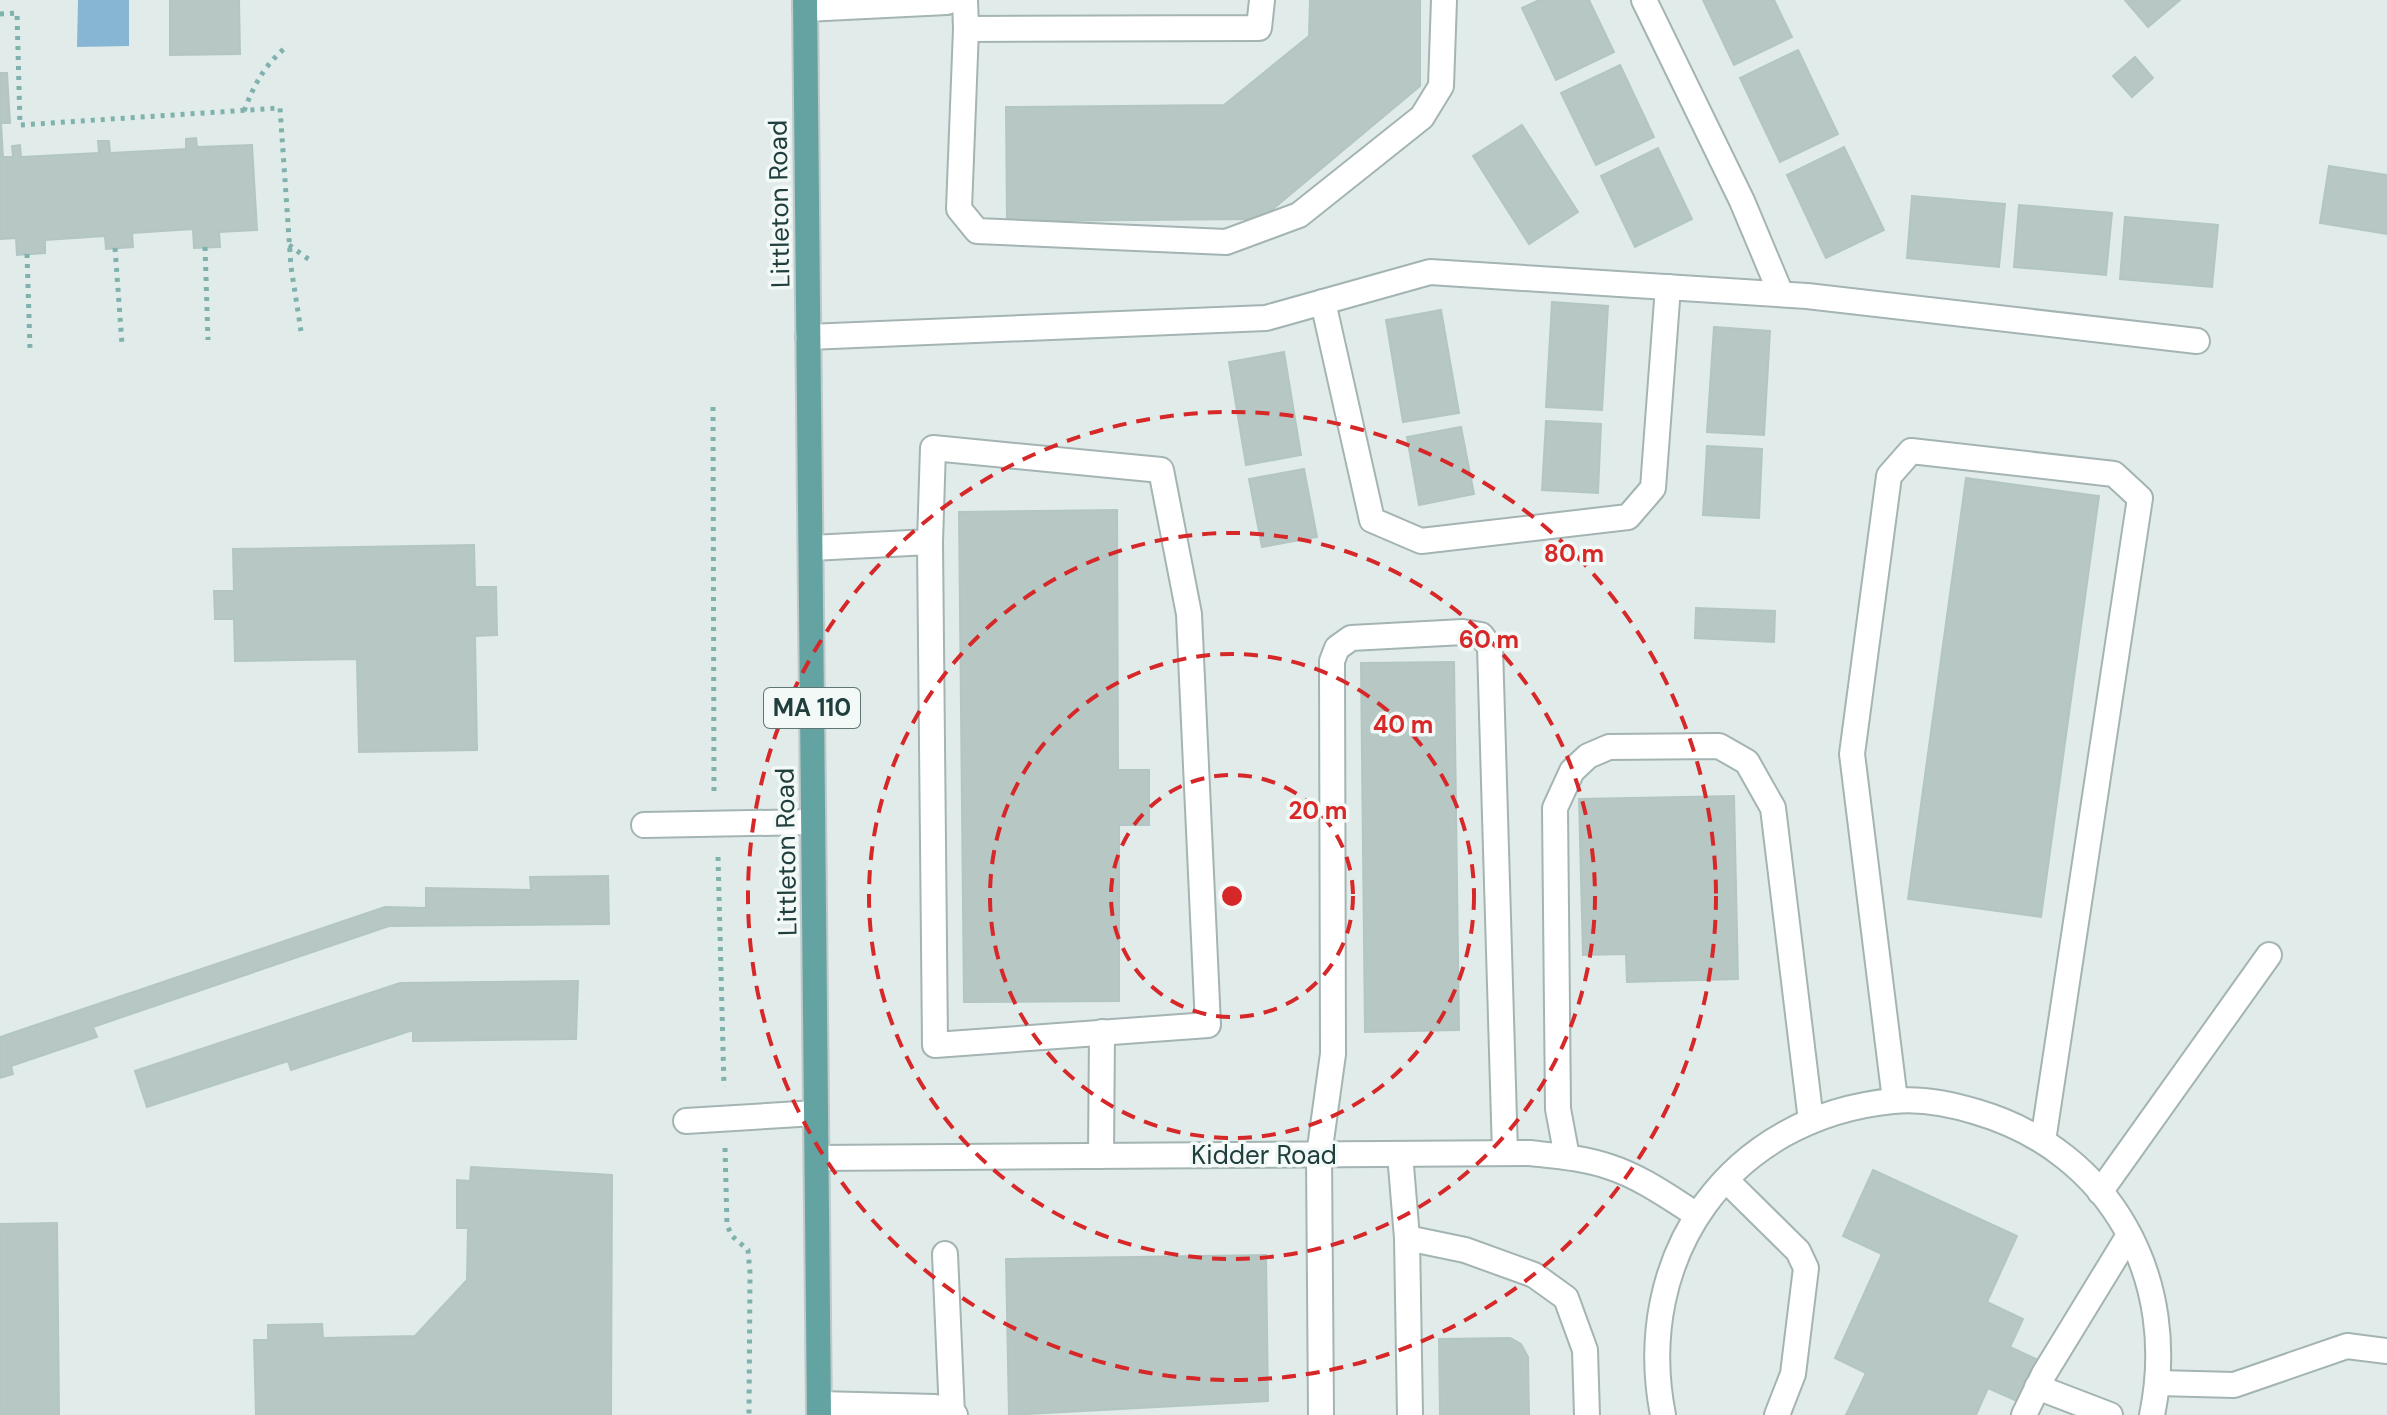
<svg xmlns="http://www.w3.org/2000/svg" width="2387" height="1415" viewBox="0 0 2387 1415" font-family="'DM Sans',sans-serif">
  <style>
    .water { fill: #86b6d4 }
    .building { fill: #b6c7c4; stroke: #b3c6c3; stroke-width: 2 }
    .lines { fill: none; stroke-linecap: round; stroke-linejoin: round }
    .lane-casing { stroke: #a3b4b3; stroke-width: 28 }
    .street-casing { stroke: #a3b4b3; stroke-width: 28 }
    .primary-casing { stroke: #c1c9c9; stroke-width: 28 }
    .path { stroke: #80b2ad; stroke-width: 5; stroke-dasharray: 4 6; stroke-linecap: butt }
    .lane { stroke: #fff; stroke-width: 24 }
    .street { stroke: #fff; stroke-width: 24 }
    .primary { stroke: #63a4a2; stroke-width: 24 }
    .ring { fill: none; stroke: #d62828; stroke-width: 4; stroke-dasharray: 14 10 }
    .labels { text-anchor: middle; stroke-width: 7; stroke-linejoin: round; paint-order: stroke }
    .shield { fill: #f2f9f7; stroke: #5f7675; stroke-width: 2 }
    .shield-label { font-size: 24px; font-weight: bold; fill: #203e3d }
    .street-label { font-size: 26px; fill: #203e3d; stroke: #f2f9f7 }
    .centre { fill: #d62828; stroke: #f2f9f7; stroke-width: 4 }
    .ring-label { font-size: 24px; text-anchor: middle; font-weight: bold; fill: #d62828; stroke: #f2f9f7; stroke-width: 7; stroke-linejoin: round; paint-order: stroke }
  </style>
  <rect width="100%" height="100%" fill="#e1ecea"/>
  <path class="water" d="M78 0H129V46L77 47Z"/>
  <g class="building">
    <path d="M170 0H239L240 54 170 55Z"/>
    <path d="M1310 0H1420V86L1261 219 1007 221 1006 107 1224 105 1309 36Z"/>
    <path d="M1539 0H1589L1614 52 1556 80 1522 8Z"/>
    <path d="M1703 0H1774L1792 37 1734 65Z"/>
    <path d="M2125 0H2180L2148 27Z"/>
    <path d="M1798 50 1838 134 1780 162 1740 78Z"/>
    <path d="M2135 57 2153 78 2132 97 2113 76Z"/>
    <path d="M1620 65 1654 137 1596 165 1561 93Z"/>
    <path d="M0 73H7L10 123H1L3 157H13L12 146 20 145 21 157 99 153 98 141H109L110 153 186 149V139L196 138 197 147 252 145 257 230 219 232 220 247 194 248 193 229 132 233 133 247 106 249 105 236 45 240V253L17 255 16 238 0 239Z"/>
    <path d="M1522 125 1578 212 1529 244 1473 156Z"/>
    <path d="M1844 147 1884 230 1826 258 1787 175Z"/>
    <path d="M1658 148 1692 219 1635 247 1601 176Z"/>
    <path d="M2329 166 2387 175V234L2320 223Z"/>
    <path d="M1912 196 2005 204 1999 267 1907 258Z"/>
    <path d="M2019 205 2112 213 2106 275 2014 267Z"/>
    <path d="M2125 217 2218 225 2212 287 2120 279Z"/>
    <path d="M1552 302 1608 306 1602 410 1546 407Z"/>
    <path d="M1441 310 1459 413 1403 422 1386 320Z"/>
    <path d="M1714 327 1770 331 1764 435 1707 432Z"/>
    <path d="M1284 352 1301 455 1246 465 1229 362Z"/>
    <path d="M1546 421 1601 424 1598 493 1542 490Z"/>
    <path d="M1461 427 1474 494 1419 505 1407 437Z"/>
    <path d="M1707 446 1762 449 1759 518 1703 515Z"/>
    <path d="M1304 469 1317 537 1262 547 1249 479Z"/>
    <path d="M1966 478 2099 496 2041 917 1908 899Z"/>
    <path d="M1117 510 1118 770H1149V825H1119V1001L964 1002 959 512Z"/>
    <path d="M474 545 475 587H496L497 635 475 636 477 750 359 752 357 659 235 661 234 619H215L214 591H234L233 549Z"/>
    <path d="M1696 608 1775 611 1774 642 1695 638Z"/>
    <path d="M1454 662 1459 1030 1365 1032 1361 663Z"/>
    <path d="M1734 796 1738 979 1627 982 1626 954 1583 955 1579 799Z"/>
    <path d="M608 876 609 924 389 926 93 1027 97 1037 11 1066 13 1074 0 1078V1037L385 907 426 908V888L531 890 530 877Z"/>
    <path d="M578 981 576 1039 413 1041V1030L291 1070 288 1061 147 1107 135 1071 400 983Z"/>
    <path d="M471 1167 612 1175 611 1415H256L254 1340H268V1325L322 1324 323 1338 415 1336 467 1280 468 1228H457V1180L470 1181Z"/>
    <path d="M1873 1170 2017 1236 1987 1302 2023 1319 2010 1347 2038 1360 2019 1402 1988 1388 1976 1415H1846L1866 1373 1835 1358 1882 1254 1843 1236Z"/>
    <path d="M57 1223 59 1415H0V1224Z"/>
    <path d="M1266 1255 1268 1401 1009 1415 1006 1259Z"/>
    <path d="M1510 1338 1521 1344 1528 1357 1529 1415H1440L1439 1339Z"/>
  </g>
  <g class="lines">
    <defs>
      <g id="lane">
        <path d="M965 0 966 29 1259 28 1262 0"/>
        <path d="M1644 0 1742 201 1781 294"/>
        <path d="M805 9 947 2 949 0"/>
        <path d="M966 29 959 209 977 231 1226 242 1299 215 1422 117 1441 86 1444 0"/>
        <path d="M1323 302 1372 520 1421 541 1628 517 1653 488 1668 287"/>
        <path d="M808 337 1266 318 1430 272 1807 296 2197 341"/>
        <path d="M811 548 930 542 935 1045 1208 1025 1189 614 1161 470 933 448 930 542"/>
        <path d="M644 825 813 822"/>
        <path d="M1895 1100 1852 754 1889 476 1911 451 2114 474 2140 498 2043 1141"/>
        <path d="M686 1121 816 1113"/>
        <path d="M1400 1154 1407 1238 1410 1415"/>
        <path d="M1101 1156 1102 1032"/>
        <path d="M1567 1157 1558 1109 1555 808 1572 771 1588 756 1609 747 1719 746 1747 762 1773 808 1811 1121"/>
        <path d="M1726 1180 1798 1251 1806 1268 1793 1374 1777 1415"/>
        <path d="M2100 1192 2269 955"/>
        <path d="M1407 1238 1465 1250 1534 1275 1566 1298 1585 1350 1587 1415"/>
        <path d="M945 1254 952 1414"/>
        <path d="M2158 1383 2234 1385 2347 1346 2387 1351"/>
        <path d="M2037 1387 2110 1415"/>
        <path d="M819 1404 935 1407 955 1415"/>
        <path d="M1321 1415 1319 1155 1333 1054 1332 661 1337 648 1351 638 1463 632 1481 635 1490 647 1505 1153"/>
        <path d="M2024 1415 2044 1374 2129 1235"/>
      </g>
      <g id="street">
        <path d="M817 1158 1530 1153C1557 1156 1584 1158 1610 1167 1641 1177 1670 1198 1697 1215"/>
        <path d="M1663 1415C1632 1257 1729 1117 1893 1101 1920 1098 1951 1104 1977 1112 2112 1152 2180 1280 2152 1415"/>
      </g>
      <path id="primary" d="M805 0 819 1415"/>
    </defs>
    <use href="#lane" class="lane-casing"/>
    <use href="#street" class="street-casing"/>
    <use href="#primary" class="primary-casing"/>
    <g class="path">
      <path d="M0 14 17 13 20 125 280 108 291 267 301 331"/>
      <path d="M244 111C254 85 264 66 285 48"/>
      <path d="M289 245 311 261"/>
      <path d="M205 247 208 340"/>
      <path d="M115 248 122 344"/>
      <path d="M27 254 30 349"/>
      <path d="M713 407 714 794"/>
      <path d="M718 857 724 1087"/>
      <path d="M725 1148 727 1225 732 1236 748 1250 750 1273 749 1415"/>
    </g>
    <use href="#lane" class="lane"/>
    <use href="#street" class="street"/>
    <use href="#primary" class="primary"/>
  </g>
  <g class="ring">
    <circle cx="1232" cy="896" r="121"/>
    <circle cx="1232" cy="896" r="242"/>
    <circle cx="1232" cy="896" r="363"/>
    <circle cx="1232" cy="896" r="484"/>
  </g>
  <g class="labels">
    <rect class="shield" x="764" y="688" width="96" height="40" rx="6"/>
    <g class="shield-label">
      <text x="812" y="716">MA 110</text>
    </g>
    <g class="street-label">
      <text transform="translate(779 204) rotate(-91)" y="9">Littleton Road</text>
      <text transform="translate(786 852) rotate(-91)" y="9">Littleton Road</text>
      <text x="1264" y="1164">Kidder Road</text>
    </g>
  </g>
  <circle cx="1232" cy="896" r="12" class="centre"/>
  <g class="ring-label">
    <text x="1574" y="562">80 m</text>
    <text x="1489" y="648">60 m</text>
    <text x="1403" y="733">40 m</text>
    <text x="1318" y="819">20 m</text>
  </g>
</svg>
